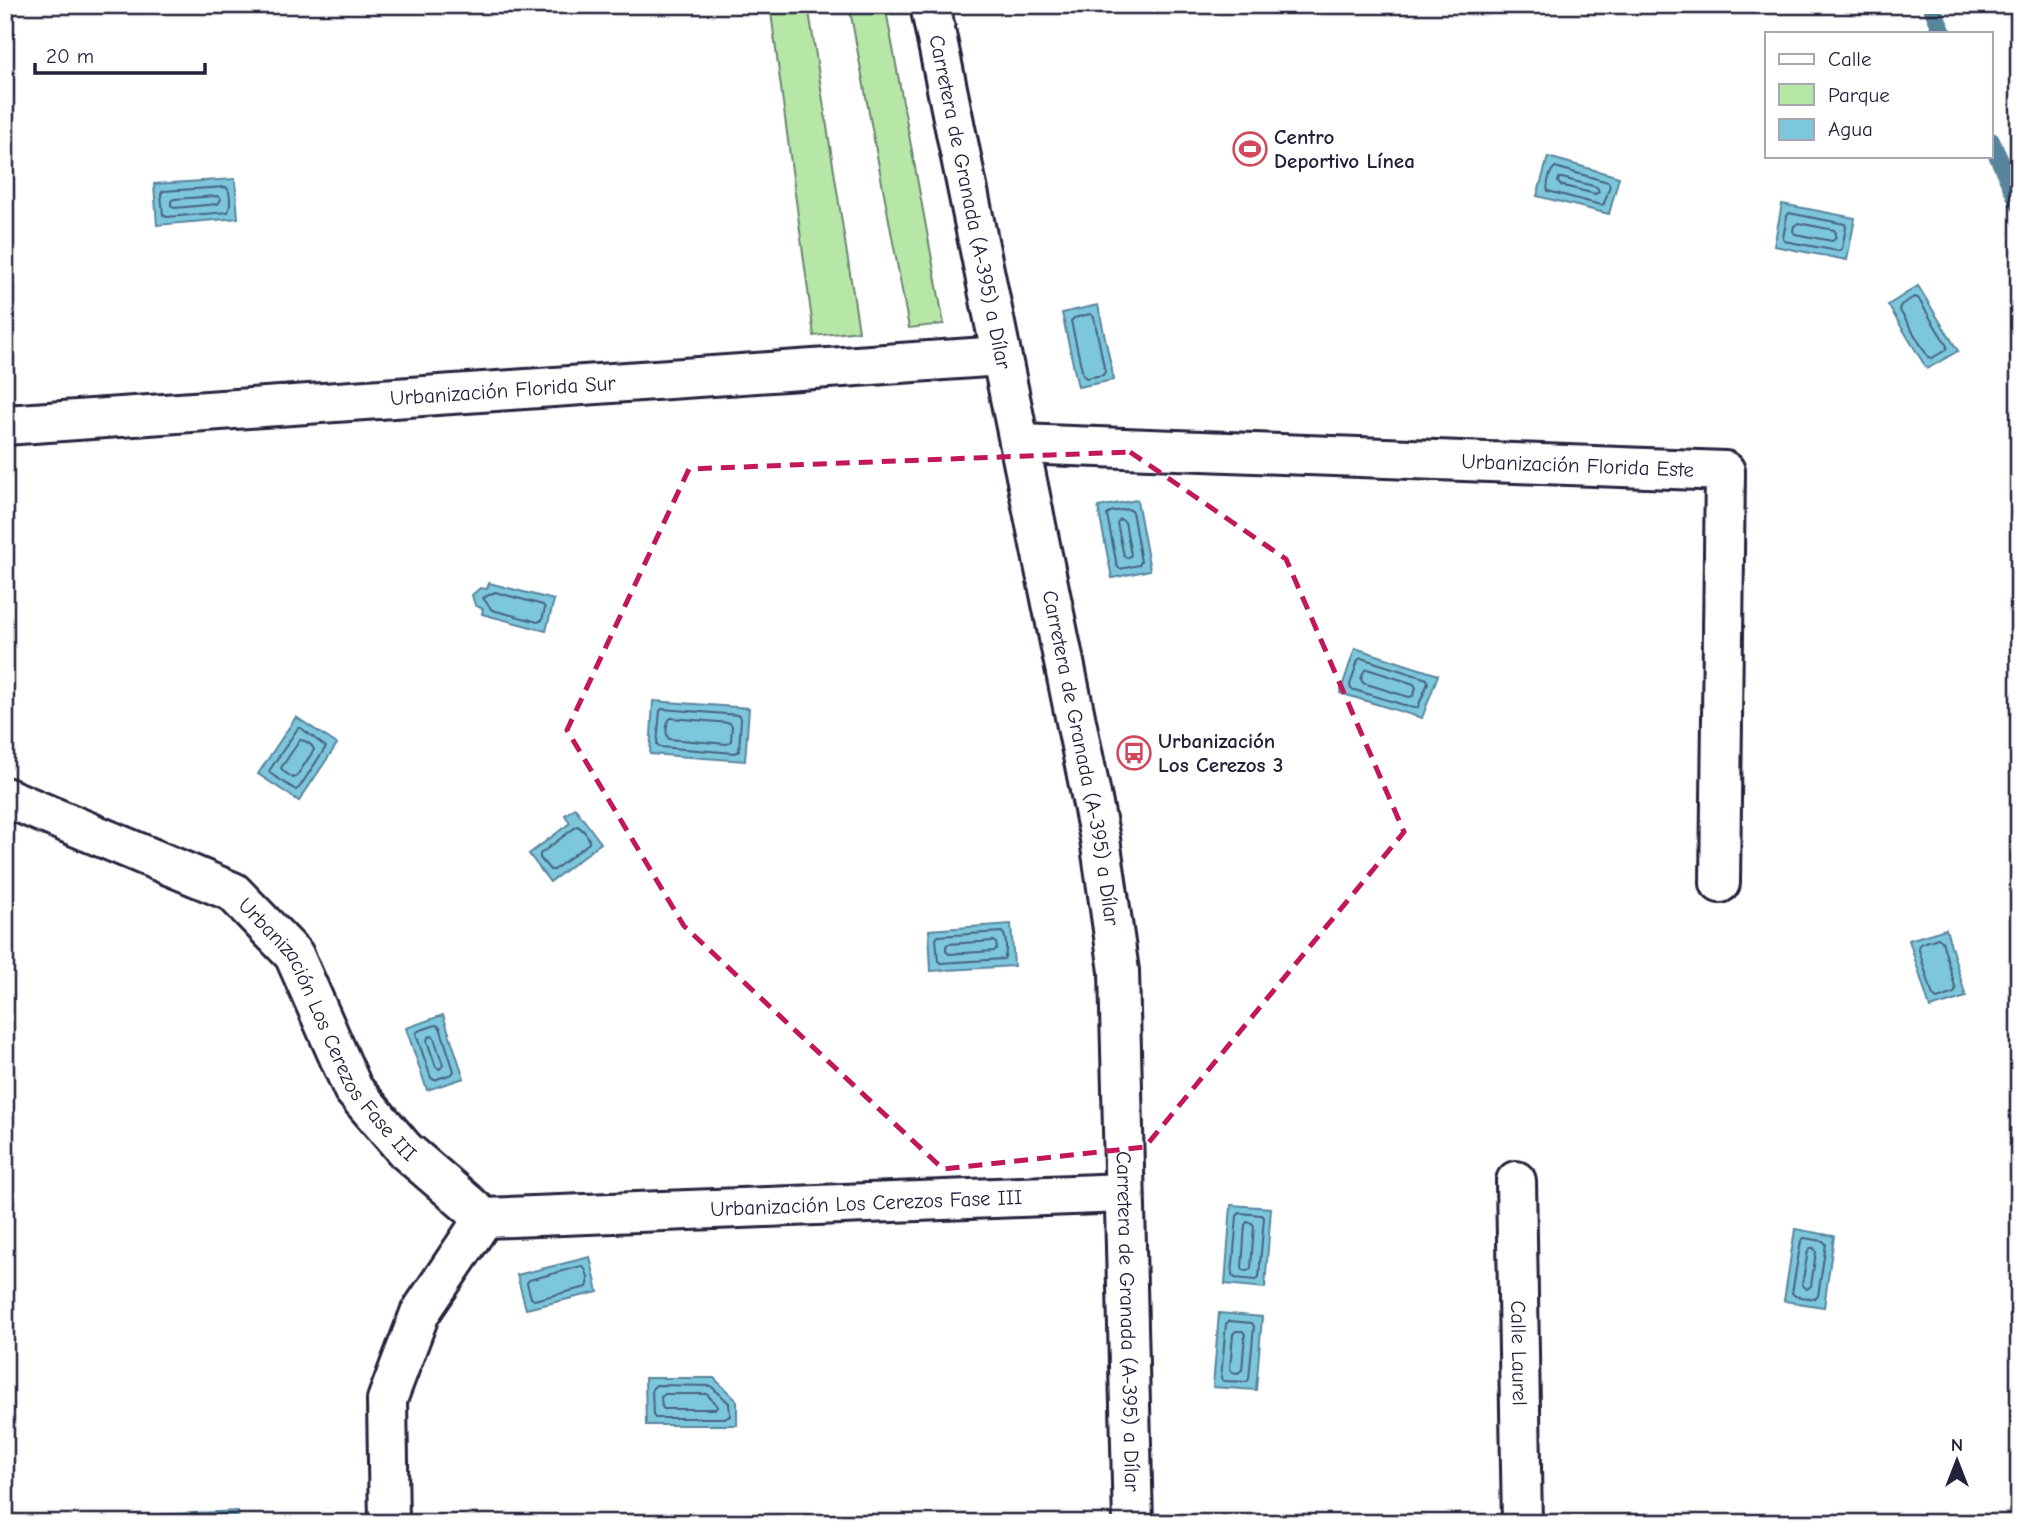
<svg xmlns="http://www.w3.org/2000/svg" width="2024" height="1528" viewBox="0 0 2024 1528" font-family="'Comic Neue',sans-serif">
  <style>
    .green { fill: #b6e7a7; stroke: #6c8471; stroke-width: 2 }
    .water { fill: #7dc7dd; stroke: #59859c; stroke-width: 2 }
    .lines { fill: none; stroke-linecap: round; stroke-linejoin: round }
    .shore { stroke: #46647c; stroke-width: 2 }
    .stream { stroke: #59859c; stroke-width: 18 }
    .street-casing { stroke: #22223b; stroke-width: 44 }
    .secondary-casing { stroke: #22223b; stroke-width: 44 }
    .street { stroke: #fff; stroke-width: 38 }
    .secondary { stroke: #fff; stroke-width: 38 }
    .marked { fill: none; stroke: #c2185b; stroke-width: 5; stroke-dasharray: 14 9; stroke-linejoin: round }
    .labels { text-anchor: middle; stroke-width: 7; stroke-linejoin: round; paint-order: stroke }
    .poi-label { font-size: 21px; font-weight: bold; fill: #22223b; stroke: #fff; text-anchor: start }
    .street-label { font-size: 21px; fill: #22223b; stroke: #fff }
  </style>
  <rect width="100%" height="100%" fill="#fff"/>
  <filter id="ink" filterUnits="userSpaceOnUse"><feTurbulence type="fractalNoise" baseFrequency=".0143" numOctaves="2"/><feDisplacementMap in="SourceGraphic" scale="14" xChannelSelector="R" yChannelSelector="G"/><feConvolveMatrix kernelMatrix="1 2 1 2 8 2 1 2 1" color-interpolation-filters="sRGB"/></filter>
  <g filter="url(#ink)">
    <g class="green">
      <path d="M770 5H808L859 331 814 336Z"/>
      <path d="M849 5H885L944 324 909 328Z"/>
    </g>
    <g class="water">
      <path d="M1548 157 1619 177 1609 214 1537 196Z"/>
      <path d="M235 179 238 218 157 225 154 184Z"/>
      <path d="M1782 204 1855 218 1847 260 1774 246Z"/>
      <path d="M1918 286 1958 351 1927 369 1888 305Z"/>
      <path d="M1098 305 1114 380 1078 387 1062 313Z"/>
      <path d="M1137 500 1150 570 1112 578 1098 507Z"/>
      <path d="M489 583 554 600 546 631 482 614 483 609 475 605 472 595 480 588 487 589Z"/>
      <path d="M1355 648 1438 675 1422 718 1340 693Z"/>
      <path d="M653 701 749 708 745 761 650 754Z"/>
      <path d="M296 717 337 744 299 801 258 774Z"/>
      <path d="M575 808 601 843 550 882 529 854 570 823 565 815Z"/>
      <path d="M1011 924 1014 966 931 971 929 930Z"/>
      <path d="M1946 929 1966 997 1930 1008 1909 940Z"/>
      <path d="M443 1015 464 1078 427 1090 406 1028Z"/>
      <path d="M1231 1205 1271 1208 1265 1288 1225 1284Z"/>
      <path d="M1795 1229 1834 1236 1824 1307 1784 1301Z"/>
      <path d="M590 1257 598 1292 526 1309 517 1275Z"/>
      <path d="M1219 1313 1262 1317 1256 1390 1213 1387Z"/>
      <path d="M645 1378H714L737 1401V1425H646Z"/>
      <path d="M238 1511 239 1523H155L154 1515Z"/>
    </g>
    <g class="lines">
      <g class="shore">
        <path d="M1555 167 1608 182 1610 185 1604 204 1601 205 1548 191C1546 185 1550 171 1555 167Z"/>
        <path d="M1559 178H1562L1597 187 1599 192 1595 194 1560 185 1558 182Z"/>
        <path d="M226 187C231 191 231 206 228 212L167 217 163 215 161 194 163 191Z"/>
        <path d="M217 196 221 199 218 204 174 208 171 205V201L174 199Z"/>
        <path d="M1789 213 1845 224 1846 227 1842 249 1838 251 1784 241 1783 238 1787 216Z"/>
        <path d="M1798 223 1834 230 1836 233 1835 239 1832 241 1795 234 1793 231 1794 226Z"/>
        <path d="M1914 297 1918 298 1947 346 1946 350 1932 358 1928 357 1899 309 1901 305Z"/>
        <path d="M1090 314 1094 317 1105 372 1103 375 1086 378 1083 375 1071 321 1074 318Z"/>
        <path d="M1128 509 1132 511 1141 562 1139 565 1120 569 1117 566 1107 515 1110 512Z"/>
        <path d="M1120 519 1125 522 1131 555 1128 558 1124 556 1117 523Z"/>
        <path d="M495 592 543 605 545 608 542 620 538 622 492 610 483 598Z"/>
        <path d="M1361 658 1427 679 1428 683 1418 707 1414 708 1351 689 1350 685 1358 660Z"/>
        <path d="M1367 669 1414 684 1416 688 1413 696 1409 697 1363 683 1361 679 1364 671Z"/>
        <path d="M662 709 739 715 741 718 739 751 735 753 659 747 657 744 660 711Z"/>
        <path d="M671 718 730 723 732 726 731 741 727 744 669 739C665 735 666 721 671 718Z"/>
        <path d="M298 728H301L326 747 299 788 296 790 271 774 269 771Z"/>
        <path d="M300 740C305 740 313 745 314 750L296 777 293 778 283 771 281 768Z"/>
        <path d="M577 826C582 828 590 837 589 843L554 870H550L540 858V854Z"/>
        <path d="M1002 932C1007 937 1007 953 1004 959L941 963 938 961 936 939 938 936Z"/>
        <path d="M1938 938 1942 941 1956 990 1954 993 1937 999 1933 996 1918 947 1920 944Z"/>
        <path d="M994 941 996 943 997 948 994 951 949 954 946 951V946L948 944Z"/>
        <path d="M436 1025 440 1027 454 1071 452 1074 434 1080 431 1078 416 1034 418 1031Z"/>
        <path d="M432 1036 434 1038 443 1065 440 1069 436 1067 427 1041 428 1037Z"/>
        <path d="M1240 1213 1261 1215 1264 1217 1259 1277 1256 1280 1235 1278 1232 1275 1237 1216Z"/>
        <path d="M1247 1222 1252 1223 1254 1226 1251 1268 1247 1271 1243 1270 1242 1267 1245 1225Z"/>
        <path d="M1804 1238 1823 1241 1826 1244 1818 1296 1815 1299 1795 1296 1792 1293 1801 1241Z"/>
        <path d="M1810 1248H1814L1816 1252 1811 1286 1807 1289 1802 1285 1808 1251Z"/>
        <path d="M582 1266C587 1269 590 1282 587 1287L534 1300 531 1298 527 1283 529 1280Z"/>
        <path d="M1229 1321 1252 1323 1254 1326 1249 1379 1247 1382 1223 1381 1221 1378 1226 1324Z"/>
        <path d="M1236 1331H1243L1245 1335 1242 1370 1238 1373 1232 1372 1230 1369 1233 1334Z"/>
        <path d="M656 1385 711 1386 729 1403 730 1416 726 1418H655L653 1415 652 1389Z"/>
        <path d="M665 1394H707L718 1407 715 1409H664L662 1407 661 1397Z"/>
        <path d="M162 1523 228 1518 232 1523"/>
      </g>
      <g class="stream">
        <path d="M1931 5 1943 33"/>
        <path d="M1991 141 2019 204"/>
      </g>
      <defs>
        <g id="street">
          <path id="s1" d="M5 425 1001 356"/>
          <path id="s2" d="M1020 444 1725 471 1720 883"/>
          <path id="s3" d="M5 797 233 892 294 955 353 1089 405 1150 484 1218 1124 1193"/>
          <path id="s4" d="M1516 1181 1522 1523"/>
          <path d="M389 1523 387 1400 420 1313 484 1218"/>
        </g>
        <g id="secondary">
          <path id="s5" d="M930 5 1100 839 1119 971 1133 1523"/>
        </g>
      </defs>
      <use href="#street" class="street-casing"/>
      <use href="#secondary" class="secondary-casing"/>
      <use href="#street" class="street"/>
      <use href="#secondary" class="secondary"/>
    </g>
  </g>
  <path class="marked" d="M1130 452 1286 559 1404 832 1145 1147 943 1169 684 926 567 730 689 469Z"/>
  <defs>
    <symbol id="stadium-ring" viewBox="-11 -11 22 22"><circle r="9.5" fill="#fff" stroke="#d1495b" stroke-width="1.5"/><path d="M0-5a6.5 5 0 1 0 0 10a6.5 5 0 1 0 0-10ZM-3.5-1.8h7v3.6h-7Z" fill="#d1495b"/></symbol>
    <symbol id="bus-ring" viewBox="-11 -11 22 22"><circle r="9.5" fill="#fff" stroke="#d1495b" stroke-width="1.5"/><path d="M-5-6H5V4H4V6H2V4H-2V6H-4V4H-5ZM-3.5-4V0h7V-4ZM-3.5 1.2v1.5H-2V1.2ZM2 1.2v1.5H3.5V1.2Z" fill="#d1495b"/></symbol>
  </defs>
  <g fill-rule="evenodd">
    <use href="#stadium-ring" x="1231" y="130" width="38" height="38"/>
    <use href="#bus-ring" x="1115" y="734" width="38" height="38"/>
  </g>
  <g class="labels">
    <g class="poi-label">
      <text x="1274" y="144">Centro<tspan x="1274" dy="24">Deportivo Línea</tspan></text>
      <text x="1158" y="748">Urbanización<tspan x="1158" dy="24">Los Cerezos 3</tspan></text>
    </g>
    <g class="street-label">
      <text dy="7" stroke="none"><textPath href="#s5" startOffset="201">Carretera de Granada (A-395) a Dílar</textPath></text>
      <text dy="7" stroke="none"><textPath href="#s1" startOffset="499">Urbanización Florida Sur</textPath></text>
      <text dy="7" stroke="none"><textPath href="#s2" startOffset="558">Urbanización Florida Este</textPath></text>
      <text dy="7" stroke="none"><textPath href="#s5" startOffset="768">Carretera de Granada (A-395) a Dílar</textPath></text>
      <text dy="7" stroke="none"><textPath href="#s3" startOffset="416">Urbanización Los Cerezos Fase III</textPath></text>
      <text dy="7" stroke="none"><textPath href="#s3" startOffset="1048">Urbanización Los Cerezos Fase III</textPath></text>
      <text dy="7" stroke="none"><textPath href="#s5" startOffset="1335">Carretera de Granada (A-395) a Dílar</textPath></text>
      <text dy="7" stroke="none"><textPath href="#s4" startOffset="172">Calle Laurel</textPath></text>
    </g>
  </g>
  <rect width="2024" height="1528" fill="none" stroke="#fff" stroke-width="28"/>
  <rect x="14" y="14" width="1996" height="1500" fill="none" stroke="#22223b" stroke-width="2.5" filter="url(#ink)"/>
  <rect x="1765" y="32" width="228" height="126" fill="#ffffff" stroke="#a7a7b1" stroke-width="2"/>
  <rect x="1779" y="54" width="35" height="10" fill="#ffffff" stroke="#a7a7b1" stroke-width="2"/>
  <text x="1828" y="66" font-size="21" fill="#22223b">Calle</text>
  <rect x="1779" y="84" width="35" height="21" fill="#b6e7a7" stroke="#a7a7b1" stroke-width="2"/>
  <text x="1828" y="102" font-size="21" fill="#22223b">Parque</text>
  <rect x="1779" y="119" width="35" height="21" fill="#7dc7dd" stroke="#a7a7b1" stroke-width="2"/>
  <text x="1828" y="136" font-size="21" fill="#22223b">Agua</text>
  <g transform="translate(1957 1461)" stroke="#ffffff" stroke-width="5" paint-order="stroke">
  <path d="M0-5L12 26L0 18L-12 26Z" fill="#22223b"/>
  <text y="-10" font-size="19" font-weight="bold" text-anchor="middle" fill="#22223b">N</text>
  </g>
  <path d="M35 63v10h170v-10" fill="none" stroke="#22223b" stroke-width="3.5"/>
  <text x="46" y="63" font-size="21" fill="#22223b" stroke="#ffffff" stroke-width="5" paint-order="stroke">20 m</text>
</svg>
